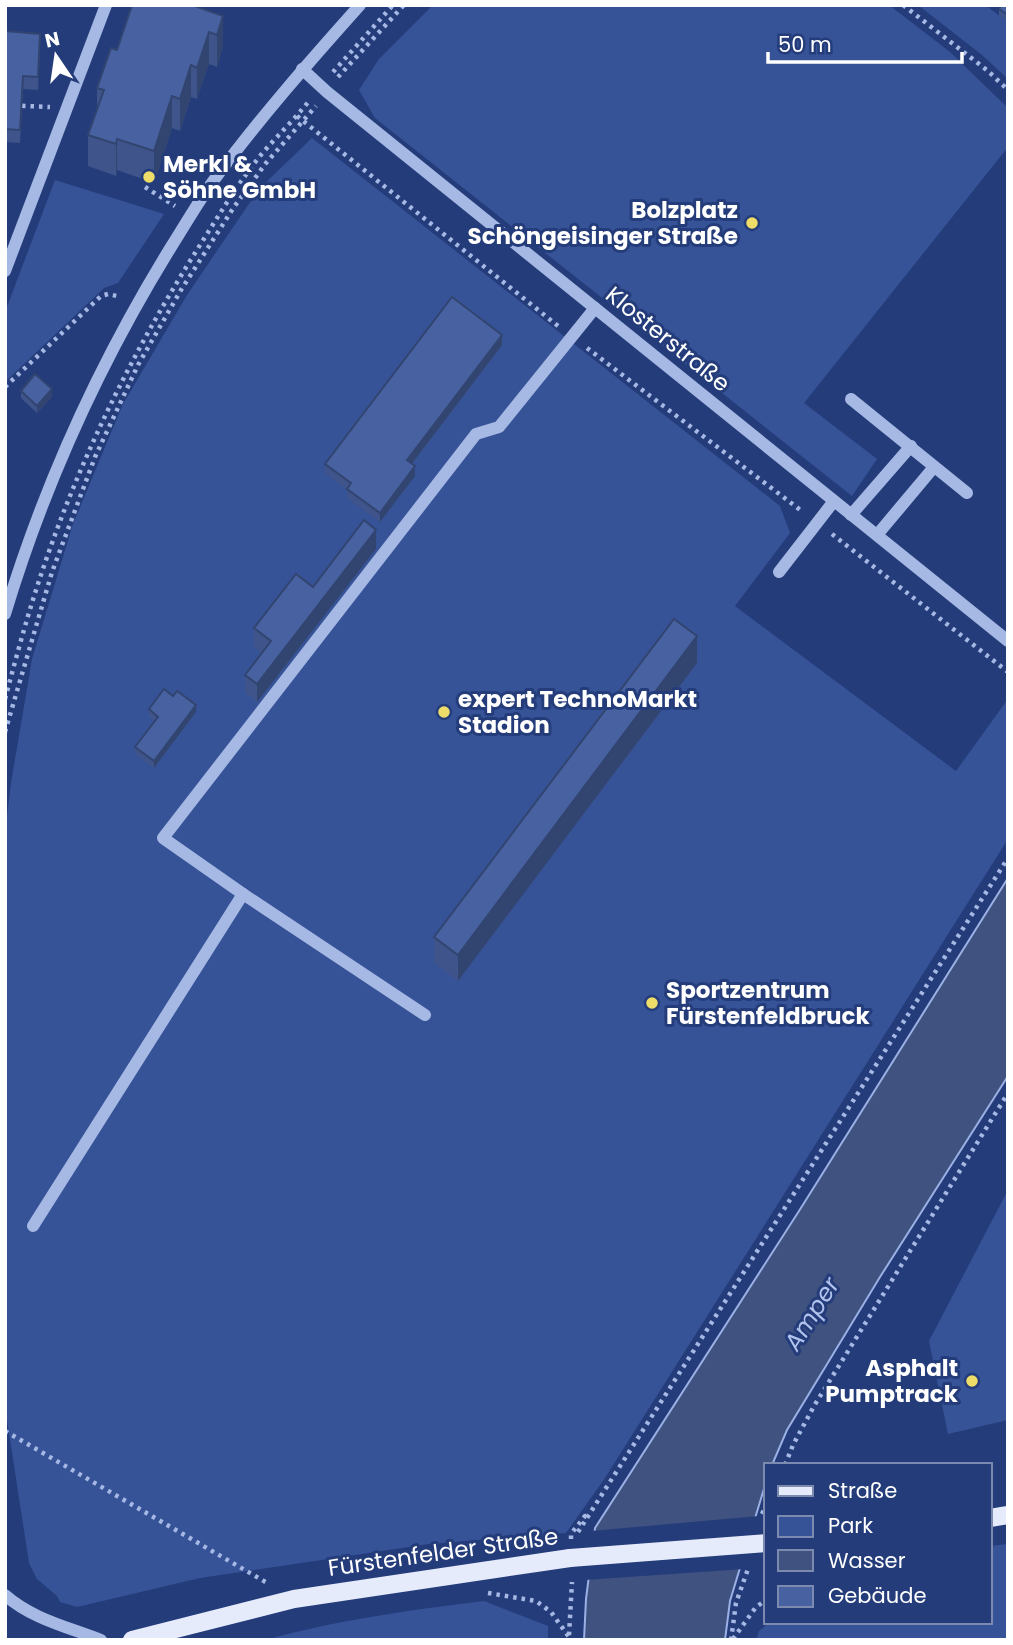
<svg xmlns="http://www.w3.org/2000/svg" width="1013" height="1645" viewBox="0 0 1013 1645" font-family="Poppins,sans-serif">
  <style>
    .green { fill: #375398 }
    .water { fill: #405280; stroke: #9bb1e5; stroke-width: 2 }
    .pier { fill: #243c7a }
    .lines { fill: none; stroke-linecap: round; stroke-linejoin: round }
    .path { stroke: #a6b9e4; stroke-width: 4.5; stroke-dasharray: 3.5 5; stroke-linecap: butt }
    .minor { stroke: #a6b9e4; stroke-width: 12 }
    .major { stroke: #e6ebfc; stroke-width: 18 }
    .major-bridge { stroke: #e6ebfc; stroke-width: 18 }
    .wall { fill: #3e548a }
    .shaded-wall { fill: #324571 }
    .building { fill: #4862a1; stroke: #324571; stroke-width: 2 }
    .poi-dot { fill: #efdd6a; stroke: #243c7a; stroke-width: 2.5 }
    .labels { text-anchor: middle; stroke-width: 6; stroke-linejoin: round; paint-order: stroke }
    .poi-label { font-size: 23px; font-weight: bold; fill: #fff; stroke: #243c7a; text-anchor: start }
    .street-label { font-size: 23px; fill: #fff; stroke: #243c7a }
    .water-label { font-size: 24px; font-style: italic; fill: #b1c3ec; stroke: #243c7a }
  </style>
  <rect width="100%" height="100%" fill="#243c7a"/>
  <g class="green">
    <path d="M433 5H889L950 52 1008 108V147L804 403 877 459 852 496 375 118 359 90 379 59Z"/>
    <path d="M918 5H985L1008 22V79L982 55Z"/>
    <path d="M312 138 780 506 790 533 735 606 956 771 1008 699V839L605 1478 566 1533 429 1544 200 1578 77 1607 60 1602 57 1596 37 1579 29 1563 5 1407V834L11 783 32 659 73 524 123 404 187 295 259 189Z"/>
    <path d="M55 180 164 214 118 283 104 288 5 382V312Z"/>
    <path d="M1008 1190V1420L948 1434 929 1341Z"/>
    <path d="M1008 1544V1640H756L759 1631 770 1622H990V1546Z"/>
    <path d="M484 1601 548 1626V1640H265C336 1620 411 1610 484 1601Z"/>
  </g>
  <path class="water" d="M1008 878V1076L880 1277 787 1430 772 1465H766V1482L730 1601 725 1640H584L586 1599 595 1528 799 1211Z"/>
  <path class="pier" d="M759 1516 744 1569 585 1580 591 1531Z"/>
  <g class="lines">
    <g class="path">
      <path d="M903 5 988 71 1008 90"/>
      <path d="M333 72 393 5"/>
      <path d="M338 77 404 5"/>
      <path d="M5 105 50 107"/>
      <path d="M297 116 558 326"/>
      <path d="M145 187 175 206"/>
      <path d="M587 348 803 512"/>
      <path d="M5 387 101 296 108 294 117 296"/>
      <path d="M832 534 1008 672"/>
      <path d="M5 699C15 662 25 624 37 587 75 469 129 358 195 253 216 220 236 186 260 156 276 137 294 120 309 101"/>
      <path d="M5 732 52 572 95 457 138 365 181 290 234 207 266 163 316 106"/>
      <path d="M5 1431 269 1584"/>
      <path d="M785 1465 793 1445 814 1406 1008 1093"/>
      <path d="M762 1514 766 1506"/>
      <path d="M578 1532 1008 858"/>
      <path d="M571 1539V1534L585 1516H589"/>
      <path d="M488 1593 536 1601 551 1612 569 1637"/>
      <path d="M569 1635 572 1582"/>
      <path d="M733 1639 756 1607 766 1600"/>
      <path d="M731 1640 736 1603 748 1569"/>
    </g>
    <g class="minor">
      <path d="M302 69 327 92 1008 641"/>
      <path d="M5 271 106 5"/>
      <path d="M851 399 967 493"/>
      <path d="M851 515 911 446"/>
      <path d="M877 535 934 467"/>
      <path d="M779 572 834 501"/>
      <path d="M5 614C44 485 100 362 171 247 185 225 198 202 214 180 259 119 309 62 360 5"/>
      <path d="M243 894 425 1015"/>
      <path d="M33 1226 243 894 163 838 476 434 499 427 595 308"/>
      <path d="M5 1595C32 1619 68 1627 101 1640"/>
    </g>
    <g class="major">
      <path d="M990 1518 1008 1515"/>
      <path d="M132 1640 294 1599 570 1558"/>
    </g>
    <path class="major-bridge" d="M570 1558 766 1543"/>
  </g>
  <g class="wall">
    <path d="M23 5H66V7Z"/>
    <path d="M1008 5V22L999 16V9Z"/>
    <path d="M223 16V47L217 67 209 64 197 99 191 97 180 131 172 128 154 183 117 170 116 176 88 166V135L97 109V88L117 50Z"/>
    <path d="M5 31 40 46 38 90 23 89 20 143 5 142Z"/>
    <path d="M502 345 412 464 415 476 380 522 347 498V490L325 473V464Z"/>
    <path d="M21 391 52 397 37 413 21 398Z"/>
    <path d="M376 549 257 702 245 693V675L262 653 254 647V628L313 587Z"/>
    <path d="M697 663 458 981 434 963V937Z"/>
    <path d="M149 709 196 712 154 768 135 754V747L155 721 149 717Z"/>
  </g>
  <g class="shaded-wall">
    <path d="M223 16V47L217 67V35Z"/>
    <path d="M209 32V64L197 99V68Z"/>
    <path d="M191 65V97L180 131V99Z"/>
    <path d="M172 96V128L154 183V151Z"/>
    <path d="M117 139V170L116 176V144Z"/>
    <path d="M502 335V345L407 470V460Z"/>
    <path d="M52 389V397L37 413V406Z"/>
    <path d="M415 466V476L380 522V513Z"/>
    <path d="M376 530V549L257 702V684Z"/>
    <path d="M697 636V663L458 981V955Z"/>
    <path d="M196 705V712L154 768V761Z"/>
  </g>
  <g class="building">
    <path d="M132 5H192L223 16 217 35 209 32 197 68 191 65 180 99 172 96 154 151 117 139 116 144 88 135 104 90 97 88 111 48 117 50Z"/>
    <path d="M1001 5H1008V15L999 9Z"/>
    <path d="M5 31 40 34 38 77 23 76 20 130 5 129Z"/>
    <path d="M452 297 502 335 407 460 415 466 380 513 347 489 351 483 325 464Z"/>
    <path d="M35 374 52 389 37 406 21 391Z"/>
    <path d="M364 520 376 530 257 684 245 675 271 641 254 628 296 574 313 587Z"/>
    <path d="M674 619 697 636 458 955 434 937Z"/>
    <path d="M164 689 173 696 177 691 196 705 154 761 135 747 158 717 149 709Z"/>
  </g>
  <g class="poi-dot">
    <circle cx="149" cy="177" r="7"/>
    <circle cx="752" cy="223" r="7"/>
    <circle cx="444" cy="712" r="7"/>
    <circle cx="652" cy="1003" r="7"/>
    <circle cx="972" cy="1381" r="7"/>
  </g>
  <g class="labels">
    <g class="poi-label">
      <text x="163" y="172">Merkl &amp;<tspan x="163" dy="26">Söhne GmbH</tspan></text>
      <text x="738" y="218" text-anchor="end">Bolzplatz<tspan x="738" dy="26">Schöngeisinger Straße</tspan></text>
      <text x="458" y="707">expert TechnoMarkt<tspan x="458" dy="26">Stadion</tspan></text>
      <text x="666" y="998">Sportzentrum<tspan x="666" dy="26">Fürstenfeldbruck</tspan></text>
      <text x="958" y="1376" text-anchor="end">Asphalt<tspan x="958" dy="26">Pumptrack</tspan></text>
    </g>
    <g class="street-label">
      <text transform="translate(668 339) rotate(39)" y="8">Klosterstraße</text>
      <text transform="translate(443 1552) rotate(-8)" y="8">Fürstenfelder Straße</text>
    </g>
    <g class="water-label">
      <text transform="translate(812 1314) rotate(-58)" y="8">Amper</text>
    </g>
  </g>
  <rect width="1013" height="1645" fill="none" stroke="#ffffff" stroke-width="14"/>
  <rect x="764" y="1463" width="228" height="161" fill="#243c7a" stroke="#7c8aaf" stroke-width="2"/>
  <rect x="778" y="1486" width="35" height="10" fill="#e6ebfc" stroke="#7c8aaf" stroke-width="2"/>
  <text x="828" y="1498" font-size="21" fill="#ffffff">Straße</text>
  <rect x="778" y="1516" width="35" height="21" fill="#375398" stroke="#7c8aaf" stroke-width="2"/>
  <text x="828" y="1533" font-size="21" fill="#ffffff">Park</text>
  <rect x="778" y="1550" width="35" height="21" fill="#405280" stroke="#7c8aaf" stroke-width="2"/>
  <text x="828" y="1568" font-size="21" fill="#ffffff">Wasser</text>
  <rect x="778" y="1586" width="35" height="21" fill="#4862a1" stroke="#7c8aaf" stroke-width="2"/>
  <text x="828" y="1603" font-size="21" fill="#ffffff">Gebäude</text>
  <g transform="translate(56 56) rotate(347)" stroke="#243c7a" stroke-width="5" paint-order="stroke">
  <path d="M0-5L12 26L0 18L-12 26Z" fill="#ffffff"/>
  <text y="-10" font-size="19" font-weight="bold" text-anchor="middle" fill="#ffffff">N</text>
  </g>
  <path d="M768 52v10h194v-10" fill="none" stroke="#ffffff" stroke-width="3.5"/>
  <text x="778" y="52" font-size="21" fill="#ffffff" stroke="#243c7a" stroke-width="5" paint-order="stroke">50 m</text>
</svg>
